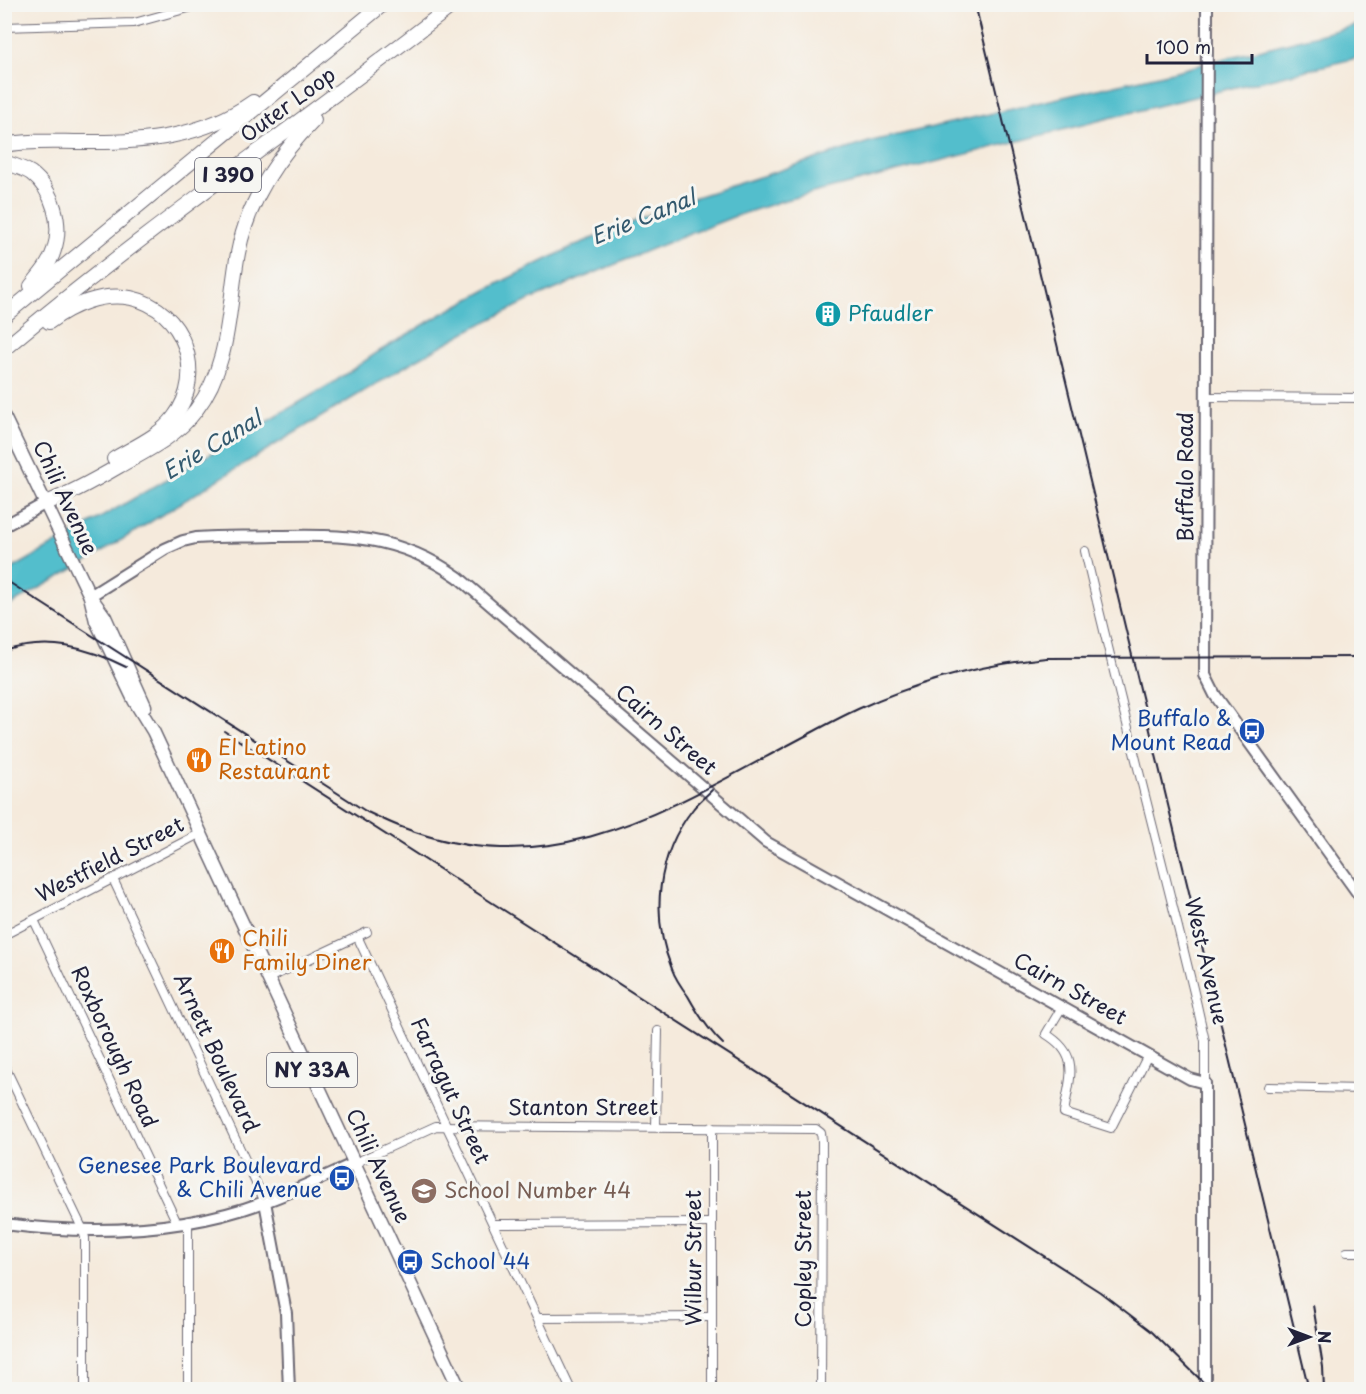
<svg xmlns="http://www.w3.org/2000/svg" width="1366" height="1394" viewBox="0 0 1366 1394" font-family="'Playpen Sans',sans-serif">
  <style>
    .water { fill: #52becc; stroke: #3a7084; stroke-width: 1.5 }
    .lines { fill: none; stroke-linecap: round; stroke-linejoin: round }
    .street-casing { stroke: #6c6873; stroke-width: 10 }
    .secondary-casing { stroke: #6c6873; stroke-width: 14 }
    .primary-casing { stroke: #6c6873; stroke-width: 15 }
    .highway-casing { stroke: #6c6873; stroke-width: 16 }
    .street { stroke: #fff; stroke-width: 8 }
    .secondary { stroke: #fff; stroke-width: 10 }
    .primary { stroke: #fff; stroke-width: 12 }
    .highway { stroke: #fff; stroke-width: 14 }
    .rail { stroke: #22223b; stroke-width: 2 }
    .labels { text-anchor: middle; stroke-width: 6; stroke-linejoin: round; paint-order: stroke }
    .shield { fill: #f6f6f2; stroke: #626272; stroke-width: 1.5 }
    .shield-label { font-size: 20px; font-weight: bold; fill: #22223b }
    .street-label { font-size: 21px; fill: #22223b; stroke: #f6f6f2 }
    .culture-label { font-size: 21px; fill: #0d838f; stroke: #f6f6f2; text-anchor: start }
    .transit-label { font-size: 21px; fill: #164399; stroke: #f6f6f2; text-anchor: end }
    .food-label { font-size: 21px; fill: #c56008; stroke: #f6f6f2; text-anchor: start }
    .education-label { font-size: 21px; fill: #785e54; stroke: #f6f6f2; text-anchor: start }
    .water-label { font-size: 22px; font-style: italic; fill: #33596e; stroke: #f6f6f2 }
  </style>
  <rect width="100%" height="100%" fill="#f6f6f2"/>
  <filter id="ink" filterUnits="userSpaceOnUse"><feTurbulence type="fractalNoise" baseFrequency=".0167" numOctaves="2"/><feDisplacementMap in="SourceGraphic" scale="12" xChannelSelector="R" yChannelSelector="G"/><feConvolveMatrix kernelMatrix="1 2 1 2 8 2 1 2 1" color-interpolation-filters="sRGB"/></filter>
  <filter id="wash" filterUnits="userSpaceOnUse"><feTurbulence type="fractalNoise" baseFrequency=".008" numOctaves="4" result="noise"/><feDisplacementMap in="SourceGraphic" scale="24" xChannelSelector="R" yChannelSelector="G"/><feGaussianBlur stdDeviation="1.35" result="paint"/><feColorMatrix in="noise" values="0 0 0 0 0 0 0 0 0 0 0 0 0 0 0 0 0 1.4 0 .05"/><feComposite in="paint" operator="in"/></filter>
  <g filter="url(#wash)">
    <rect width="100%" height="100%" fill="#f5eadc"/>
    <path class="water" d="M1361 24V57L1161 105 785 200 733 217 654 248 530 300 471 329 414 361 281 441 89 560 5 608V573L331 384 378 352 440 315 505 280 576 245 693 198 872 141 1172 72Z"/>
  </g>
  <g filter="url(#ink)">
    <g class="lines">
      <defs>
        <g id="street">
          <path d="M4 27 134 23 203 4"/>
          <path d="M1206 397 1362 398"/>
          <path d="M1085 551C1120 702 1160 851 1196 1001L1205 1041V1083"/>
          <path d="M113 879 265 1202"/>
          <path d="M34 920 177 1223"/>
          <path d="M4 935 201 833"/>
          <path d="M358 938 571 1390"/>
          <path d="M269 978 367 932"/>
          <path d="M1062 1007 1046 1034C1082 1056 1069 1078 1064 1113L1111 1128 1148 1055"/>
          <path d="M4 1065 83 1230 85 1238V1390"/>
          <path d="M1268 1087 1362 1089"/>
          <path d="M656 1127 658 1031"/>
          <path d="M355 1163 436 1126 816 1129 821 1133 822 1141 821 1390"/>
          <path d="M188 1221V1390"/>
          <path d="M493 1224 712 1223"/>
          <path d="M1347 1252H1362"/>
          <path d="M538 1318 712 1317"/>
          <path d="M712 1390V1127"/>
        </g>
        <g id="secondary">
          <path d="M1207 4 1205 675 1215 695 1362 899"/>
          <path d="M4 526 46 503"/>
          <path d="M90 596 165 549 183 541 196 538C222 536 248 537 274 536 345 535 397 534 458 577L766 842 1190 1079 1205 1083V1390"/>
          <path d="M265 1202 286 1313 289 1390"/>
          <path d="M4 1224C91 1235 185 1232 267 1201 297 1190 326 1176 355 1163"/>
        </g>
        <g id="primary">
          <path d="M4 417 90 596 105 617 145 706"/>
          <path d="M90 596 96 621 134 700 153 731 460 1390"/>
        </g>
        <g id="highway">
          <path d="M4 145C30 140 56 142 82 142 142 143 202 138 253 102"/>
          <path d="M4 162C13 165 23 168 31 173 53 190 63 224 54 250 50 264 40 275 31 286"/>
          <path d="M4 316 383 4"/>
          <path d="M49 322C72 305 102 292 131 298 184 309 207 374 174 417 160 436 134 447 114 459"/>
          <path d="M4 349C149 227 305 120 454 4"/>
          <path d="M46 503C72 493 95 480 119 466 146 451 177 436 196 410 231 365 228 306 238 253 248 201 277 157 314 120"/>
        </g>
      </defs>
      <use href="#street" class="street-casing"/>
      <use href="#secondary" class="secondary-casing"/>
      <use href="#primary" class="primary-casing"/>
      <use href="#highway" class="highway-casing"/>
      <use href="#street" class="street"/>
      <use href="#secondary" class="secondary"/>
      <use href="#primary" class="primary"/>
      <use href="#highway" class="highway"/>
      <g class="rail">
        <path d="M975 4 1309 1390"/>
        <path d="M4 579 367 812C379 817 392 824 404 828 552 885 668 809 794 742 815 731 836 719 858 709 919 681 980 665 1046 658L1362 657"/>
        <path d="M4 651C49 637 86 647 126 667"/>
        <path d="M224 731 1100 1292 1151 1331 1211 1390"/>
        <path d="M712 790C706 796 698 802 693 809 657 855 650 915 672 969 675 978 682 988 688 996 698 1014 708 1030 723 1044"/>
        <path d="M1313 1305 1323 1367 1324 1390"/>
      </g>
    </g>
  </g>
  <defs>
    <symbol id="building-disc" viewBox="-11 -11 22 22"><circle r="9.5" fill="#0f9aa8" stroke="#f6f6f2"/><path d="M-4-6H4V6H1V3H-1V6H-4ZM-2.5-4.3h1.7v1.8h-1.7ZM.8-4.3h1.7v1.8H.8ZM-2.5-1h1.7V.8h-1.7ZM.8-1h1.7V.8H.8Z" fill="#fff"/></symbol>
    <symbol id="bus-disc" viewBox="-11 -11 22 22"><circle r="9.5" fill="#1a4fb4" stroke="#f6f6f2"/><path d="M-5-6H5V4H4V6H2V4H-2V6H-4V4H-5ZM-3.5-4V0h7V-4ZM-3.5 1.2v1.5H-2V1.2ZM2 1.2v1.5H3.5V1.2Z" fill="#fff"/></symbol>
    <symbol id="restaurant-disc" viewBox="-11 -11 22 22"><circle r="9.5" fill="#e8710a" stroke="#f6f6f2"/><path d="M-5-6h1v4h1v-4h1v4h1v-4h1v5L-1.5 .5V6h-2V.5L-5-1ZM5-6V6H3V1.5H1.5Q1.5-4 5-6Z" fill="#fff"/></symbol>
    <symbol id="school-disc" viewBox="-11 -11 22 22"><circle r="9.5" fill="#8d6e63" stroke="#f6f6f2"/><path d="M0-5L7-2L0 1L-7-2ZM-4 1L0 2.5L4 1V4Q0 6-4 4Z" fill="#fff"/></symbol>
  </defs>
  <g fill-rule="evenodd">
    <use href="#building-disc" x="813" y="299" width="30" height="30"/>
    <use href="#bus-disc" x="1237" y="716" width="30" height="30"/>
    <use href="#restaurant-disc" x="184" y="745" width="30" height="30"/>
    <use href="#restaurant-disc" x="207" y="936" width="30" height="30"/>
    <use href="#bus-disc" x="327" y="1163" width="30" height="30"/>
    <use href="#school-disc" x="409" y="1176" width="30" height="30"/>
    <use href="#bus-disc" x="395" y="1247" width="30" height="30"/>
  </g>
  <g class="labels">
    <g class="shield">
      <rect x="195" y="158" width="66" height="34" rx="4.5"/>
      <rect x="267" y="1053" width="90" height="34" rx="4.5"/>
    </g>
    <g class="shield-label">
      <text x="228" y="182">I 390</text>
      <text x="312" y="1077">NY 33A</text>
    </g>
    <g class="street-label">
      <text transform="translate(288 105) rotate(-36)" y="7">Outer Loop</text>
      <text transform="translate(1186 477) rotate(-90)" y="7">Buffalo Road</text>
      <text transform="translate(65 498) rotate(65)" y="7">Chili Avenue</text>
      <text transform="translate(666 730) rotate(41)" y="7">Cairn Street</text>
      <text transform="translate(110 860) rotate(-27)" y="7">Westfield Street</text>
      <text transform="translate(1206 961) rotate(77)" y="7">West Avenue</text>
      <text transform="translate(1070 989) rotate(29)" y="7">Cairn Street</text>
      <text transform="translate(114 1047) rotate(65)" y="7">Roxborough Road</text>
      <text transform="translate(216 1053) rotate(65)" y="7">Arnett Boulevard</text>
      <text transform="translate(450 1091) rotate(65)" y="7">Farragut Street</text>
      <text x="583" y="1115">Stanton Street</text>
      <text transform="translate(378 1166) rotate(65)" y="7">Chili Avenue</text>
      <text transform="translate(694 1258) rotate(-90)" y="7">Wilbur Street</text>
      <text transform="translate(804 1259) rotate(-90)" y="7">Copley Street</text>
    </g>
    <g class="culture-label">
      <text x="848" y="321">Pfaudler</text>
    </g>
    <g class="transit-label">
      <text x="1232" y="726">Buffalo &amp;<tspan x="1232" dy="24">Mount Read</tspan></text>
      <text x="322" y="1173">Genesee Park Boulevard<tspan x="322" dy="24">&amp; Chili Avenue</tspan></text>
      <text x="430" y="1269" text-anchor="start">School 44</text>
    </g>
    <g class="food-label">
      <text x="218" y="755">El Latino<tspan x="218" dy="24">Restaurant</tspan></text>
      <text x="242" y="946">Chili<tspan x="242" dy="24">Family Diner</tspan></text>
    </g>
    <g class="education-label">
      <text x="444" y="1198">School Number 44</text>
    </g>
    <g class="water-label">
      <text transform="translate(643 217) rotate(-22)" y="8">Erie Canal</text>
      <text transform="translate(212 445) rotate(-31)" y="8">Erie Canal</text>
    </g>
  </g>
  <rect width="1366" height="1394" fill="none" stroke="#f6f6f2" stroke-width="24"/>
  <g transform="translate(1309 1337) rotate(90)" stroke="#f6f6f2" stroke-width="4.5" paint-order="stroke">
  <path d="M0-4.5L10 22L0 15L-10 22Z" fill="#22223b"/>
  <text y="-9" font-size="16" font-weight="bold" text-anchor="middle" fill="#22223b">N</text>
  </g>
  <path d="M1147 54v9h105v-9" fill="none" stroke="#22223b" stroke-width="3"/>
  <text x="1156" y="54" font-size="18" fill="#22223b" stroke="#f6f6f2" stroke-width="4.5" paint-order="stroke">100 m</text>
</svg>
